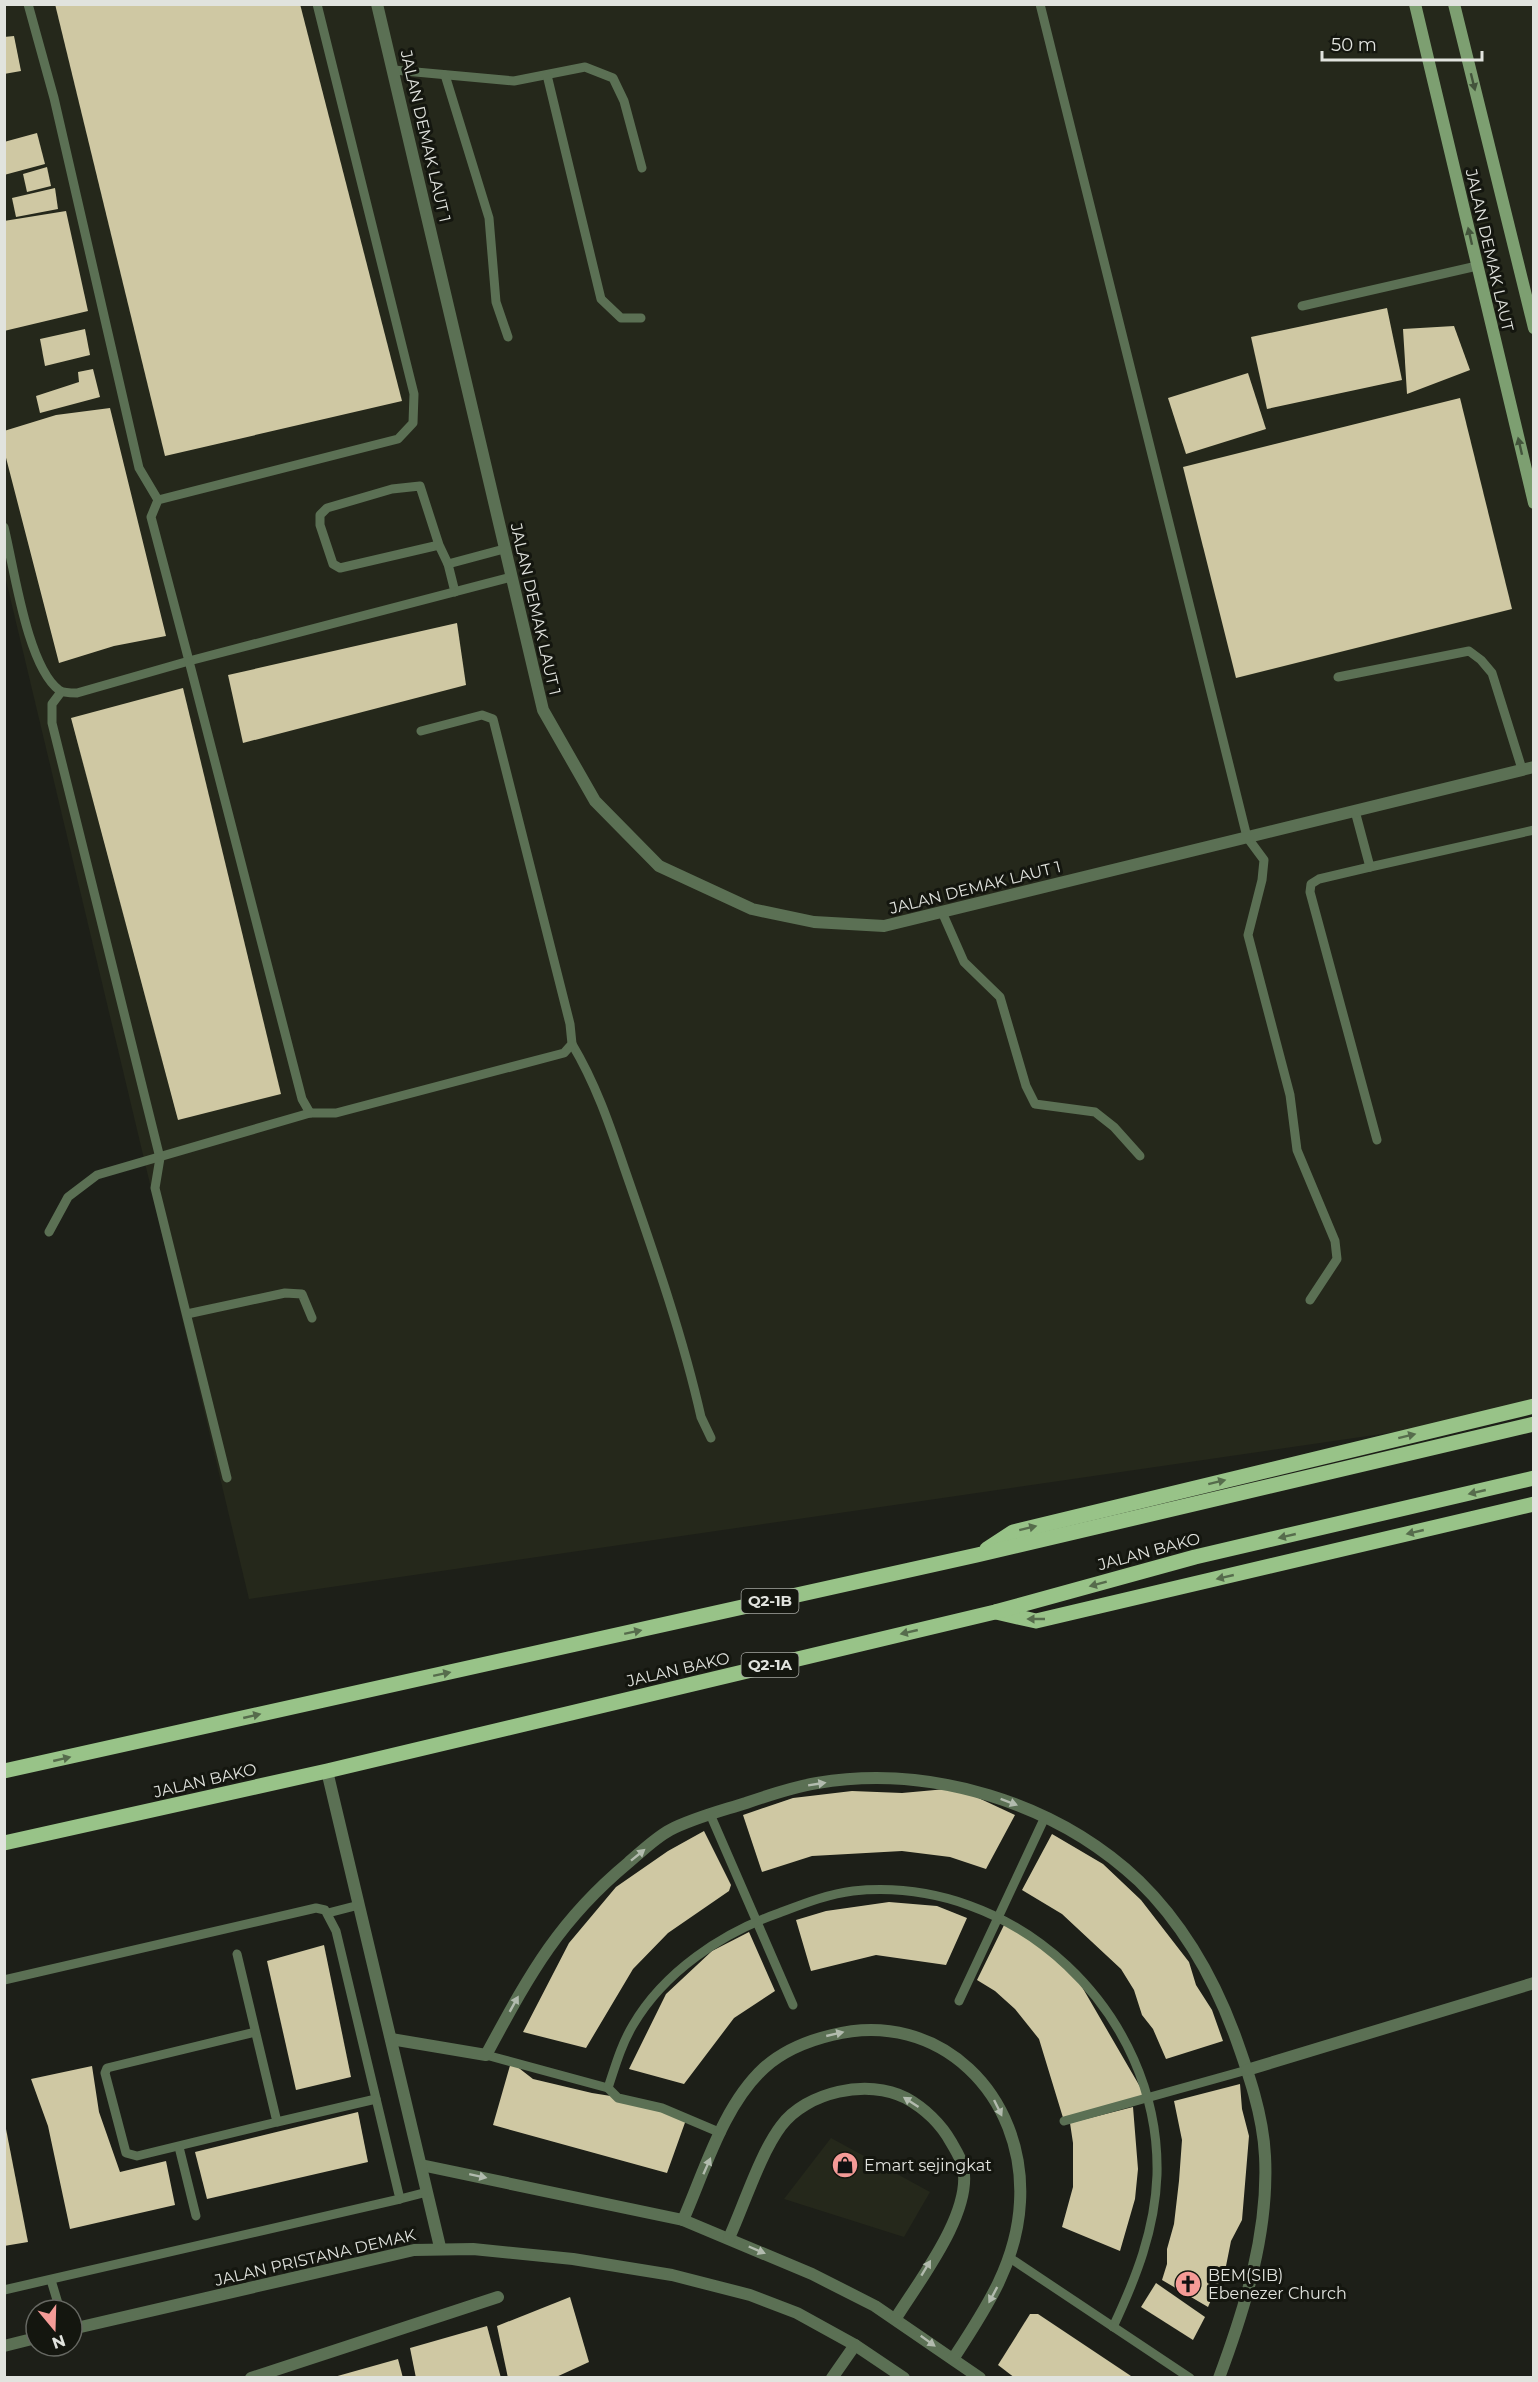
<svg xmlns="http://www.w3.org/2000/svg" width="1538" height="2382" viewBox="0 0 1538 2382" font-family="Montserrat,sans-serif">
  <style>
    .built { fill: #25281b }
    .building { fill: #cfc8a3 }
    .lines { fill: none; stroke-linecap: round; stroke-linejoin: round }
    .service { stroke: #5b7054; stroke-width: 9 }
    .minor { stroke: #5b7054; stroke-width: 12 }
    .tertiary { stroke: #5b7054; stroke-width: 12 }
    .secondary { stroke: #7d9f71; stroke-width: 12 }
    .primary { stroke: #98c388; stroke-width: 15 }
    .oneway { fill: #43543b }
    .oneway2 { fill: #566c4c }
    .oneway3 { fill: #b2bbae }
    .labels { text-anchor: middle; stroke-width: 6; stroke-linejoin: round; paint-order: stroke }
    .shield { fill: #14160f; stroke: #a4a6a0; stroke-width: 1.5 }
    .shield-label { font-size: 15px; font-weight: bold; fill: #e1e3de }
    .street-label { font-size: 16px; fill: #e1e3de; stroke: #14160f }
    .poi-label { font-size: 16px; fill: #e1e3de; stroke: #14160f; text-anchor: start }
  </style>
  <rect width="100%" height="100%" fill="#1d1f18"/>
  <g class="built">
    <path d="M4 5H1533V1412L249 1599 5 576Z"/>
    <path d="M831 2138 930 2192 904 2237 784 2199Z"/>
  </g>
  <g class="building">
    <path d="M55 4H300L402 401 165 456Z"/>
    <path d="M14 36 21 71 4 74V37Z"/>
    <path d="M37 133 45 164 4 175V142Z"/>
    <path d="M47 167 51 186 27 192 23 174Z"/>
    <path d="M55 188 58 209 16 217 12 198Z"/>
    <path d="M66 211 88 311 4 331V221Z"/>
    <path d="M1387 308 1402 380 1267 409 1251 337Z"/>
    <path d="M1454 326 1470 370 1407 394 1403 329Z"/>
    <path d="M85 329 90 355 45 366 40 339Z"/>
    <path d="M93 369 100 397 40 413 36 396 79 382 78 372Z"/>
    <path d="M1248 373 1266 429 1186 454 1168 398Z"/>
    <path d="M1460 398 1512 609 1236 678 1183 467Z"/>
    <path d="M110 408 166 636 114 646 59 663 4 450V431L56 415Z"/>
    <path d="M457 623 466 685 243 743 228 675Z"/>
    <path d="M183 688 281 1094 178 1120 71 718Z"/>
    <path d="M957 1788 1015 1815 986 1869 950 1857 902 1851 812 1856 762 1872 743 1815 793 1798 852 1791 902 1793Z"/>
    <path d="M704 1831 731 1885 729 1891 668 1933 633 1969 586 2048 523 2032 569 1943 616 1887 668 1851Z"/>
    <path d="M1052 1834 1103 1864 1141 1900 1189 1962 1196 1985 1212 2010 1223 2041 1166 2059 1153 2029 1142 2015 1134 1990 1121 1969 1062 1914 1022 1890Z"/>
    <path d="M889 1902 937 1906 967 1918 946 1965 876 1955 811 1971 796 1920 826 1911Z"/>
    <path d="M1005 1923 1026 1935 1078 1980 1146 2097 1064 2121 1039 2039 1015 2009 995 1991 977 1980Z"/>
    <path d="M749 1932 775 1991 734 2018 684 2084 629 2069 666 1994 712 1951Z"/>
    <path d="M324 1945 351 2077 296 2090 267 1961Z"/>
    <path d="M511 2062 533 2079 592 2093 642 2101 687 2117 667 2173 493 2125Z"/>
    <path d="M92 2066 99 2112 120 2172 166 2161 175 2205 70 2229 48 2126 31 2079Z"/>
    <path d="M1240 2084 1242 2109 1249 2136 1242 2220 1231 2241 1226 2266 1208 2307 1162 2280 1167 2264V2249L1174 2224 1179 2181 1182 2140 1174 2101Z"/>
    <path d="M1133 2107 1138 2169 1135 2199 1120 2251 1062 2227 1073 2187V2143L1070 2123Z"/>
    <path d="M358 2112 368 2162 207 2199 195 2152Z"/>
    <path d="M6 2129 28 2242 4 2246V2130Z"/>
    <path d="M1156 2283 1205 2317 1193 2340 1141 2307Z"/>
    <path d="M570 2297 589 2362 554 2378H508L497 2326Z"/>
    <path d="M1030 2314H1038L1134 2378H1015L998 2365Z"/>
    <path d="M487 2326 501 2378H416L410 2348Z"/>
    <path d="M398 2359 403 2378H334V2377Z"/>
  </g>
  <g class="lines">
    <g class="service">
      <path d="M28 4 54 98 139 468 158 500"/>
      <path d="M1040 4 1247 837 1264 860 1262 880 1248 935 1290 1095 1297 1150 1335 1241 1337 1259 1310 1300"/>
      <path d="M394 70 514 81 585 67 613 78 624 101 642 168"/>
      <path d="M445 75 489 218 496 302 508 337"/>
      <path d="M547 75 601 299 621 318H641"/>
      <path d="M1302 306 1477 266"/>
      <path d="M4 527C14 567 27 666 59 690 63 693 71 693 77 693L189 661 151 517 158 500 398 439 413 423 414 394 317 4"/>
      <path d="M439 545 340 568 333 564 320 525V515L327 508 392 489 420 486 439 545 448 564 455 592"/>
      <path d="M448 564 504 549"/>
      <path d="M1338 677 1469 651 1481 660 1492 673 1522 769"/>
      <path d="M61 692 52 704V723L160 1158 155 1188 227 1478"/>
      <path d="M1355 811 1370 867 1534 830"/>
      <path d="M1370 867 1319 879 1311 884 1310 892 1377 1140"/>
      <path d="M942 912 964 962 1000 997 1026 1086 1035 1104 1095 1112 1114 1127 1140 1156"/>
      <path d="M572 1044C596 1084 610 1126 625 1170 653 1251 682 1333 701 1417L711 1438"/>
      <path d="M310 1113 302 1099 189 661 511 577"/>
      <path d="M49 1232 68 1197 97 1175 310 1113H336L564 1053 572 1044 570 1024 493 719 482 715 421 731"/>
      <path d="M187 1314 285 1293 302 1294 312 1318"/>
      <path d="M710 1814 793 2005"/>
      <path d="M328 1913 359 1905"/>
      <path d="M237 1954 277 2122 137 2156 126 2153 105 2073 107 2068 255 2032"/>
      <path d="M4 1980 316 1908 325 1910 336 1931 400 2199 4 2290"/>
      <path d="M959 2001 1045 1817"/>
      <path d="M486 2055 608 2088 618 2098 662 2108 721 2133"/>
      <path d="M608 2088C615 2067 621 2045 633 2025 664 1972 722 1933 779 1913 803 1904 828 1894 853 1891 1015 1874 1161 2013 1157 2175 1155 2230 1136 2278 1113 2327"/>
      <path d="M1064 2121 1247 2070"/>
      <path d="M277 2122 376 2099"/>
      <path d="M179 2147 196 2216"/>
      <path d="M400 2199 427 2192"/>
      <path d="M1010 2258 1190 2378"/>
      <path d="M51 2280 60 2310"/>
    </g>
    <g class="minor">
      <path d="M377 4 543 710 595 801 659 866 752 909 814 922 884 926 1534 767"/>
      <path d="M391 2039 486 2055C529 1976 557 1922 628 1863 641 1852 655 1838 670 1830 693 1818 721 1811 746 1803 769 1795 793 1787 817 1783 930 1764 1055 1802 1139 1881 1182 1923 1213 1977 1234 2033 1248 2072 1263 2114 1265 2156 1269 2232 1245 2308 1219 2378"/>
      <path d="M1247 2070 1534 1983"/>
      <path d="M421 2165 683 2220 812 2274 875 2306 980 2378"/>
      <path d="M683 2220C705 2170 723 2106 764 2068 784 2050 807 2041 832 2035 940 2008 1026 2096 1020 2202 1017 2263 985 2310 953 2359"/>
      <path d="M729 2238C744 2205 760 2154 781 2126 806 2092 868 2078 906 2098 924 2108 941 2124 951 2142 955 2149 961 2158 963 2167 973 2212 919 2281 896 2318"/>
      <path d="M251 2378 498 2297"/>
      <path d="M832 2378 855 2345"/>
    </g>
    <g class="tertiary">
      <path d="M327 1771 440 2247"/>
      <path d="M72 2329 414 2250 473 2249 573 2259 672 2275 750 2295 797 2313 855 2345 904 2378"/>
      <path d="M4 2346 36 2338"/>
    </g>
    <g class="secondary">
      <path d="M1415 4 1534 503"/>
      <path d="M1454 4 1534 328"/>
    </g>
    <g class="primary">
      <path d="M987 1549 1013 1532 1534 1406"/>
      <path d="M996 1612 1036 1621 1534 1504"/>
      <path d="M4 1771 977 1555 1534 1424"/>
      <path d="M4 1843 327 1771 995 1612 1195 1557 1534 1478"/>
    </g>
  </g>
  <defs><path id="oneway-solid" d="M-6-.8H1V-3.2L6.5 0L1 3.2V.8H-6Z" transform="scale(1.5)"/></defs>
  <g class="oneway">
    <use href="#oneway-solid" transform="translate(1473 82) rotate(76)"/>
    <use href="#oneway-solid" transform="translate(1470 236) rotate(-103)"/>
    <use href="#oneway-solid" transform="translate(1520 446) rotate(-103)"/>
  </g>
  <g class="oneway2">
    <use href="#oneway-solid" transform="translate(1407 1436) rotate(-14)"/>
    <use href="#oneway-solid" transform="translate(1217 1482) rotate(-14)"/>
    <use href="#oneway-solid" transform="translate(1477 1492) rotate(167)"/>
    <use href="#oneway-solid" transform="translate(1028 1528) rotate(-14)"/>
    <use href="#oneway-solid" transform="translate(1415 1532) rotate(167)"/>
    <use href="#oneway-solid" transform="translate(1287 1536) rotate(167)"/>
    <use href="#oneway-solid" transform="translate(1225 1577) rotate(167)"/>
    <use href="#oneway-solid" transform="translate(1098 1584) rotate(165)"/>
    <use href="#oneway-solid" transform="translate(1036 1619) rotate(-180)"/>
    <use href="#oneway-solid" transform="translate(633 1632) rotate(-12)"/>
    <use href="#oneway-solid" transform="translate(909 1632) rotate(167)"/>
    <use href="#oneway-solid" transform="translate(442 1674) rotate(-12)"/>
    <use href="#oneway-solid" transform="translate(252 1716) rotate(-13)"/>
    <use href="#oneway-solid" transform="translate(62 1759) rotate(-13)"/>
  </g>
  <g class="oneway3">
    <use href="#oneway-solid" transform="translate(817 1784) rotate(-9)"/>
    <use href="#oneway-solid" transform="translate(1009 1802) rotate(21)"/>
    <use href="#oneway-solid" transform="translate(638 1855) rotate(-39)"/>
    <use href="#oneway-solid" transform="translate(514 2004) rotate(-61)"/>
    <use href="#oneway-solid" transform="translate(835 2034) rotate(-13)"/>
    <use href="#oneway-solid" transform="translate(911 2102) rotate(-147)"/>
    <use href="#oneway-solid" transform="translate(998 2108) rotate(64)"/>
    <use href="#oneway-solid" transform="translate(707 2166) rotate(-66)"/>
    <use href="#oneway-solid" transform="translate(478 2176) rotate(12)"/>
    <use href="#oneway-solid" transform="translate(757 2250) rotate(23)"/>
    <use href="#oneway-solid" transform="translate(926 2268) rotate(-59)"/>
    <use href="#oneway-solid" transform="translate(993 2295) rotate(118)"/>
    <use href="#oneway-solid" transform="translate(928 2341) rotate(36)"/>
  </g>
  <defs>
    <symbol id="shop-disc" viewBox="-11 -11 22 22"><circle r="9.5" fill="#f59b97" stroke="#14160f"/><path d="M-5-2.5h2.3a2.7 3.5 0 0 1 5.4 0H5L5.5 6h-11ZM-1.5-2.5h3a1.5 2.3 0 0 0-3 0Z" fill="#111"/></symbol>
    <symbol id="church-disc" viewBox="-11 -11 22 22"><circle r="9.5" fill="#f59b97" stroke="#14160f"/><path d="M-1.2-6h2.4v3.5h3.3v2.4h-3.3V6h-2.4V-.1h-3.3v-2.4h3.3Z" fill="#111"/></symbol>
  </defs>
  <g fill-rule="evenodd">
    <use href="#shop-disc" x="830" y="2150" width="30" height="30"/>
    <use href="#church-disc" x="1173" y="2269" width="30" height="30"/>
  </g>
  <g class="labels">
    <g class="shield">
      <rect x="741.5" y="1589" width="57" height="24" rx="4.5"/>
      <rect x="741.5" y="1653" width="57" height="24" rx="4.5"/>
    </g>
    <g class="shield-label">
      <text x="770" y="1606">Q2-1B</text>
      <text x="770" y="1670">Q2-1A</text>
    </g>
    <g class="street-label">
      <text transform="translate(426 136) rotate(77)" y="6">JALAN DEMAK LAUT 1</text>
      <text transform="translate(1490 250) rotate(77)" y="6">JALAN DEMAK LAUT</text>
      <text transform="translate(536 609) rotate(77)" y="6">JALAN DEMAK LAUT 1</text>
      <text transform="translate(975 887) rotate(-14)" y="6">JALAN DEMAK LAUT 1</text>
      <text transform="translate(1149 1551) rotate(-15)" y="6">JALAN BAKO</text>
      <text transform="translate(678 1669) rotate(-13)" y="6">JALAN BAKO</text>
      <text transform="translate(205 1780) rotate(-13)" y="6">JALAN BAKO</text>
      <text transform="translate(315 2257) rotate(-13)" y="6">JALAN PRISTANA DEMAK</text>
    </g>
    <g class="poi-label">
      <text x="864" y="2171">Emart sejingkat</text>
      <text x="1208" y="2281">BEM(SIB)<tspan x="1208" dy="18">Ebenezer Church</tspan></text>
    </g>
  </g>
  <rect width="1538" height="2382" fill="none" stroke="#e1e3de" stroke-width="12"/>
  <g transform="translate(54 2328) rotate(161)"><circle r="28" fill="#14160f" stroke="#666862" stroke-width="1.5"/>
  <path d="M0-4.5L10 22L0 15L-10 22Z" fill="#f59b97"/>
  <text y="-9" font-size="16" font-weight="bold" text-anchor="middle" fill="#e1e3de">N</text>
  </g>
  <path d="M1322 51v9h160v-9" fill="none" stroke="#e1e3de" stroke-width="3"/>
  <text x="1331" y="51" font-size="18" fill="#e1e3de" stroke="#14160f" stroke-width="4.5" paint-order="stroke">50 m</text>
</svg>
